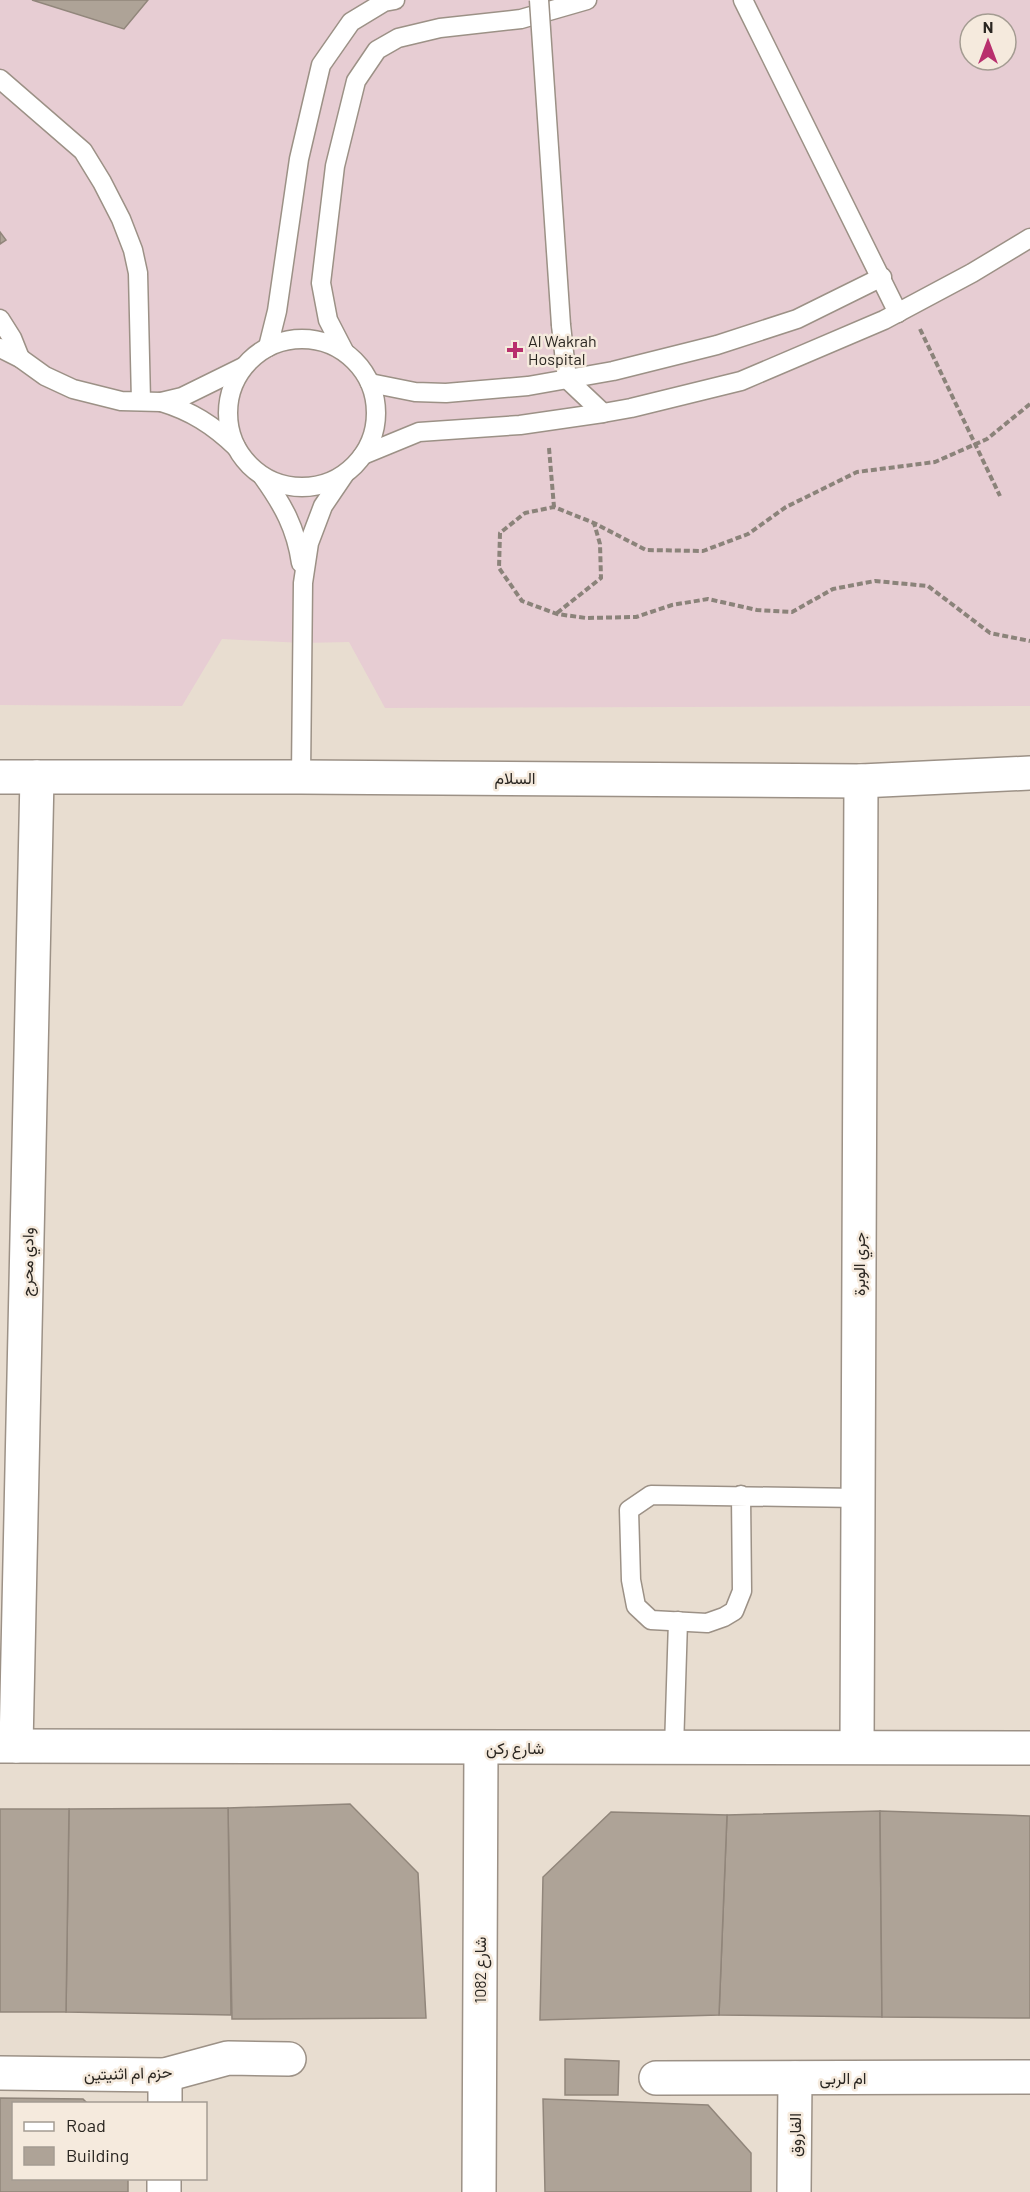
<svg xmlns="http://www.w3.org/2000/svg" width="1030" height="2192" viewBox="0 0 1030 2192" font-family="Barlow,Vazirmatn,sans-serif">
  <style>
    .medical { fill: #e7cdd3; fill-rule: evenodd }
    .building { fill: #aea397; stroke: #91867b; stroke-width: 1.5 }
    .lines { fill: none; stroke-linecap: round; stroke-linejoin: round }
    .service-casing { stroke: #9c9186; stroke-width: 21 }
    .minor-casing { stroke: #9c9186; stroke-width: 36 }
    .tertiary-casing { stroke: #9c9186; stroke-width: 36 }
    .path { stroke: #8b837a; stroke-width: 4; stroke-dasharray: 6 3; stroke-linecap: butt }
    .service { stroke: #fff; stroke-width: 18 }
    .minor { stroke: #fff; stroke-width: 33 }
    .tertiary { stroke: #fff; stroke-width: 33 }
    .service-bridge-casing { stroke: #9c9186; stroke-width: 21; stroke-linecap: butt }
    .service-bridge { stroke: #fff; stroke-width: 18 }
    .poi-dot { fill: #b82f6d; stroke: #f5eadd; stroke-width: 2 }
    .labels { text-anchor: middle; stroke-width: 5; stroke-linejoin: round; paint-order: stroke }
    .poi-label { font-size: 16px; fill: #2a2621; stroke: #f5eadd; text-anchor: start }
    .street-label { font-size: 16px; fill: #2a2621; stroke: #f5eadd }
  </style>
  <rect width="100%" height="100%" fill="#e8ddd0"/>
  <path class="medical" d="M0 0H1030V706L385 708 349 642 302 643 222 639 182 706 0 705ZM970 24H1006V60H970Z"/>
  <g class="building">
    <path d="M32 0H148L124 29Z"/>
    <path d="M0 232 6 240 0 244Z"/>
    <path d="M350 1804 418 1873 426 2018 232 2019 228 1808Z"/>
    <path d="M228 1808 231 2015 66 2012 69 1809Z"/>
    <path d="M0 1809H69L66 2012H0Z"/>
    <path d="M880 1811 882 2017 719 2015 727 1815Z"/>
    <path d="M880 1811 1030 1816V2018L882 2017Z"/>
    <path d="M611 1812 727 1815 719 2015 540 2020 543 1877Z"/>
    <path d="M565 2059 619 2061 618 2095H565Z"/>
    <path d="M0 2098 83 2099 88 2104H14V2178H128V2192H0Z"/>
    <path d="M543 2099 708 2105 751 2153V2192H545Z"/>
  </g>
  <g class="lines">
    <defs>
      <g id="service">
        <path d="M743 0 898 313"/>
        <path d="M0 79 83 151 102 182 121 219 133 250 138 273 141 401"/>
        <path d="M0 319 12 338 20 358"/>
        <path d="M561 325 567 379 603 413"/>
        <circle cx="302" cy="413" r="74"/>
        <path d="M268 347 277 311 299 159 321 65 351 22 384 2 395 0"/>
        <path d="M0 348 20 358 45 376 73 389 121 401 161 402 182 397 243 367"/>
        <path d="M344 351 328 320 321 283 335 166 356 81 377 50 398 38 440 28 521 19 587 0"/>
        <path d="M370 383 415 392 446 393 528 386 613 371 717 345 797 319 882 277"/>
        <path d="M161 402C191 411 213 425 236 447"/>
        <path d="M363 455 419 432 520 425 603 413 631 408 741 381 884 320 972 273 1030 238"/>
        <path d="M263 477C283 505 296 528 301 563"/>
        <path d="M301 777 303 583 309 543 323 506 344 475"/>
        <path d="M741 1495 742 1591 734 1611 724 1617 707 1623 651 1620 636 1606 631 1580 629 1510 651 1495 858 1498"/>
        <path d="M674 1748 678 1621"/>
      </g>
      <g id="minor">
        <path d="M0 777H301L861 781 1030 773"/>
        <path d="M16 1746 37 777"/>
        <path d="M857 1747 861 781"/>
        <path d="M0 2073 165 2075 228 2058 289 2059"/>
        <path d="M656 2078 1030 2077"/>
        <path d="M165 2104V2075"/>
        <path d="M164 2192V2178"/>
        <path d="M479 2192 481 1748"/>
        <path d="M794 2192 795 2078"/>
      </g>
      <path id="tertiary" d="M0 1746 1030 1748"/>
    </defs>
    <use href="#service" class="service-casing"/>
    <use href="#minor" class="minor-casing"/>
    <use href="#tertiary" class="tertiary-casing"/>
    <g class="path">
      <path d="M920 329 1000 496"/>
      <path d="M1030 404 987 439 935 462 857 472 786 507 748 534 703 551 646 550 594 523 554 507 525 513 500 533 499 568 522 601 557 614 586 618 636 617 672 605 708 599 757 610 792 612 833 589 875 581 928 586 990 633 1030 641"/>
      <path d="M549 448 554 507"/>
      <path d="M557 613 601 578 600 544 594 523"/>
    </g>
    <use href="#service" class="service"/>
    <use href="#minor" class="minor"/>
    <use href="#tertiary" class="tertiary"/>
    <defs>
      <path id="service-bridge" d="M539 0 561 325"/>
    </defs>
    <use href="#service-bridge" class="service-bridge-casing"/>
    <use href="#service-bridge" class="service-bridge"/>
  </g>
  <path class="poi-dot" d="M512 341h6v6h6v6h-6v6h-6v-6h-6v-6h6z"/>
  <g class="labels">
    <g class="poi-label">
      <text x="528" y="347">Al Wakrah<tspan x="528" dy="18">Hospital</tspan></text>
    </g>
    <g class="street-label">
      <text x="515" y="784">السلام</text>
      <text transform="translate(27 1262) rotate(-89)" y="6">وادي محرج</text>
      <text transform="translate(859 1264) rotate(-90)" y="6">جري الوبرة</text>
      <text x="515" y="1754">شارع ركن</text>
      <text transform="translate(480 1970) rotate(-90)" y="6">شارع 1082</text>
      <text transform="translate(128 2073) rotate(-2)" y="6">حزم ام اثنيتين</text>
      <text x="843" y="2084">ام الربى</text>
      <text transform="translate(795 2135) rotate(-90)" y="6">الفاروق</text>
    </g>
  </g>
  <rect x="12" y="2102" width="195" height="78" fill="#f5eadd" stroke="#a49c92" stroke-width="1.5"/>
  <rect x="24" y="2122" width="30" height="9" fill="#ffffff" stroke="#a49c92" stroke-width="1.5"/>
  <text x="66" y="2132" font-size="18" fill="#2a2621">Road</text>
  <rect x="24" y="2147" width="30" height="18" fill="#aea397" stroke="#a49c92" stroke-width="1.5"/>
  <text x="66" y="2162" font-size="18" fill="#2a2621">Building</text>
  <g transform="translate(988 42)"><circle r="28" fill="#f5eadd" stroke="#a49c92" stroke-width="1.5"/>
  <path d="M0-4.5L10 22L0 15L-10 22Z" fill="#b82f6d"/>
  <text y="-9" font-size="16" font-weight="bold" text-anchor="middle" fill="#2a2621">N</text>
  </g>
</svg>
